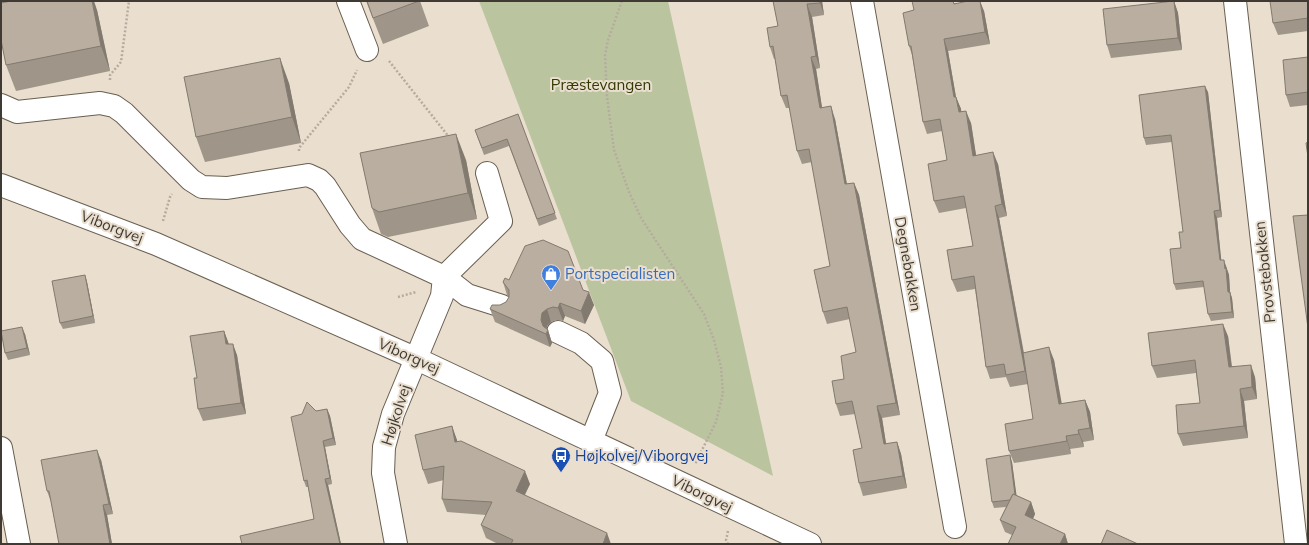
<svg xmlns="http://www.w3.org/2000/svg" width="1309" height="545" viewBox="0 0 1309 545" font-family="Mulish,sans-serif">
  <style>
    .green { fill: #bac5a0 }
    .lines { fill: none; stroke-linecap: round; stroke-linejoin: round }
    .minor-casing { stroke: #695f51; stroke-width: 24 }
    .path { stroke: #b5ab9e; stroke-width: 2.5; stroke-dasharray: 2 2; stroke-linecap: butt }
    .minor { stroke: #fff; stroke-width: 22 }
    .wall { fill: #9f9689 }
    .shaded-wall { fill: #827a6f }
    .building { fill: #b9ae9f; stroke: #827a6f }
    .labels { text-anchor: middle; stroke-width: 4; stroke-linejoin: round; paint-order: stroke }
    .park-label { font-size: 15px; fill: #2f3b01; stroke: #eadece }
    .street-label { font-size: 15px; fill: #3f3b34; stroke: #eadece }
    .shop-label { font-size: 15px; fill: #366cbe; stroke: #eadece; text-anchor: start }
    .transit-label { font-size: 15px; fill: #164399; stroke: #eadece; text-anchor: start }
  </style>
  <rect width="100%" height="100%" fill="#eadece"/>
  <path class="green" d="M479 1H668L773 476 631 401Z"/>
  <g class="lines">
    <defs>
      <g id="minor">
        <path d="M348 1 367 50"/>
        <path d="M862 1 955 527"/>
        <path d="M1235 1 1296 544"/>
        <path d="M1 105 17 112 100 103 114 106 124 113 191 180 202 187 227 188 308 175 319 180 325 186 350 225 362 239 444 277 442 296 393 414 384 447 383 473 396 544"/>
        <path d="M487 173 501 221 444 277 467 295 502 306"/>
        <path d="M1 185 156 244 417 359 810 544"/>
        <path d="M558 332 581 343 602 361 610 393 591 441"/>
        <path d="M1 448 19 544"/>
      </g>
    </defs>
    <use href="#minor" class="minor-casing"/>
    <g class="path">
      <path d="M622 1 608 40 605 55 607 97 614 150 629 192 641 218 704 314 714 340 721 367 723 393 716 422 695 464"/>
      <path d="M389 61 449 137"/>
      <path d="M110 80V75L121 62 129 1"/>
      <path d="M299 151V148L349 87 357 70"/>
      <path d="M163 221 170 197 172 194"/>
      <path d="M398 297 416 292"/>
      <path d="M728 531 726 540 728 544"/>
    </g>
    <use href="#minor" class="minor"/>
  </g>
  <g class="wall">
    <path d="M366 1H420L429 26 383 44Z"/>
    <path d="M773 1H822L824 15 812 17 820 68 816 69 822 108 835 119 847 184 854 183 859 195 900 415 882 418 886 444 897 442 901 454 907 488 863 496 859 483 862 448 855 414 840 416 836 404 844 379 856 352 850 319 827 324 823 312 830 266 812 162 802 164 797 151 790 108H786L781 96 775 59H774L770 47 778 26Z"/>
    <path d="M1174 1 1178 13 1182 50 1111 58 1107 45Z"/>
    <path d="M1308 1V31L1278 35 1273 23Z"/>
    <path d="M956 3 984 11 990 44 948 51 956 97 961 109V112L971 123 976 155 998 164 1007 216 999 218 1024 353 1054 360 1061 404 1085 400 1090 412 1094 440 1083 442 1084 447 1070 449 1071 454 1014 463 1009 451 1033 419 1028 384 1010 387 1006 377 990 379 986 367 975 289 957 292 952 280 973 246 966 208 939 213 934 201 947 160 942 131 927 134 923 122 912 55 909 46 914 10Z"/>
    <path d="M97 10 110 71 16 91 6 65Z"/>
    <path d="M1308 57V105L1290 107 1286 95Z"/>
    <path d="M289 83 301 143 205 162 196 137Z"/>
    <path d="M1208 92 1222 217 1217 218 1221 260 1226 266 1229 275 1230 292 1232 298 1234 318 1211 321 1208 314 1204 287 1176 290 1174 284 1183 232 1172 142 1146 145 1144 138Z"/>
    <path d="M518 114 557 219 539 226 509 146 484 155 475 130Z"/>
    <path d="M466 160 477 219 388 237 381 234 372 208Z"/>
    <path d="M85 275 87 282 95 323 63 329 60 323Z"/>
    <path d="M509 280 583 290 594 305 585 324 565 316 563 321 557 320 551 322 547 326 546 329 548 330 552 343 550 347 495 322 490 309 500 305 506 302 509 297 507 295 503 282Z"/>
    <path d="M224 331 229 344 237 355 246 414 203 421 198 409 197 378Z"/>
    <path d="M25 334 30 355 8 360 5 353Z"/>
    <path d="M1228 336 1232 366 1255 377 1257 399 1244 401 1248 438 1183 446 1178 434 1200 403 1196 373 1157 378 1152 366Z"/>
    <path d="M327 409 330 416 336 445 325 447 332 484 328 485 341 544H242L314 519 308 487H306L304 481 316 411Z"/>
    <path d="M452 426 457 441 530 484 525 495 611 544H498L486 538 481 525 486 515 447 512 442 499 444 480 428 484 423 470Z"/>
    <path d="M101 460 113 514 107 515 112 544H59L51 502 47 491Z"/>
    <path d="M1012 462 1016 495 1031 502 1035 514 1033 519 1065 534 1068 544H1008L1012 535 1005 532 1000 520 1006 507 994 508 992 502Z"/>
  </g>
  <g class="shaded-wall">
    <path d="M92 1H94L97 10 110 71 101 46Z"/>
    <path d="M820 1H822L824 15 820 3Z"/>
    <path d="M980 1 984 11 990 44 985 32Z"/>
    <path d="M1174 1 1178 13 1182 50 1178 38Z"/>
    <path d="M807 4 812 17 820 68 816 56Z"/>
    <path d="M944 39 948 51 958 109 954 97Z"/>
    <path d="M811 57 816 69 824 120 820 108Z"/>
    <path d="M280 58 289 83 301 143 292 117Z"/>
    <path d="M1205 86 1208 92 1222 217 1220 210Z"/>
    <path d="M956 97 961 109 963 124 959 112Z"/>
    <path d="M831 106 835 119 849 196 845 184Z"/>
    <path d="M966 111 971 123 978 168 973 156Z"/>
    <path d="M456 134 466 160 477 219 468 193Z"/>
    <path d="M993 152 998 164 1007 216 1002 204Z"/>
    <path d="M854 183 859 195 900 415 896 403Z"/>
    <path d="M995 206 999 218 1029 383 1025 371Z"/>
    <path d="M1214 211 1217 218 1222 267 1220 260Z"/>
    <path d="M1224 260 1229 275 1230 292 1232 298 1234 318 1232 312 1228 292Z"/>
    <path d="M85 275 87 282 95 323 93 316Z"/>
    <path d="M589 292 594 305 585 324 581 311Z"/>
    <path d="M560 303 565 316 563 321 558 308Z"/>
    <path d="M547 309 551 322 547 326 546 333 548 330 552 343 550 347 541 320 542 313Z"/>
    <path d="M1223 324 1228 336 1233 379 1229 367Z"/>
    <path d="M22 327 25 334 30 355 27 348Z"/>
    <path d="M224 331 228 342 230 356 226 344Z"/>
    <path d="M233 344 237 355 246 414 241 403Z"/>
    <path d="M1049 347 1054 360 1064 416 1059 404Z"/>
    <path d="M1251 365 1255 377 1257 399 1252 387Z"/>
    <path d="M1240 389 1244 401 1248 438 1244 426Z"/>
    <path d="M1085 400 1090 412 1094 440 1090 428Z"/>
    <path d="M877 406 882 418 888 456 884 444Z"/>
    <path d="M327 409 330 416 336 445 333 438Z"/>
    <path d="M452 426 457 440 460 455 455 442Z"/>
    <path d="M1078 430 1083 442 1084 447 1079 434Z"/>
    <path d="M1066 436 1070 449 1071 454 1067 441Z"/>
    <path d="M323 441 325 447 332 484 330 478Z"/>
    <path d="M897 442 901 454 907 488 903 476Z"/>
    <path d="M97 450 101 460 113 514 109 504Z"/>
    <path d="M1010 455 1012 462 1018 506 1015 499Z"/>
    <path d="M525 471 530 484 520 504 516 491Z"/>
    <path d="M325 479 328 485 341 544H340Z"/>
    <path d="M1031 502 1035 514 1029 527 1025 515Z"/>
    <path d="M103 505 107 515 112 544H110Z"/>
    <path d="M607 533 611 544H603Z"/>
    <path d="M1065 534 1068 544H1060Z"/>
  </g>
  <g class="building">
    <path d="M11 1H92L101 46 6 65 1 40V3Z"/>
    <path d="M367 1H419L373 18Z"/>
    <path d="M773 1H820V3L807 4 816 56 811 57 820 108 831 106 845 184 854 183 896 403 877 406 884 444 897 442 903 476 859 483 853 450 862 448 852 401 836 404 832 381 844 379 841 356 856 352 847 307 823 312 814 270 830 266 814 177 809 149 797 151 787 95 781 96 773 46 770 47 767 28 778 26Z"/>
    <path d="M912 1H953L954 4 968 1H980L985 32 944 39 954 97H956L959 112 966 111 973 156 993 152 1002 204 995 206 1025 371 1006 375 1004 364 986 367 974 276 952 280 947 250 973 246 964 196 934 201 928 164 947 160 940 119 923 122 911 46H909L903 13 914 10Z"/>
    <path d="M1174 1 1178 38 1107 45 1103 9Z"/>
    <path d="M1270 1H1308V18L1273 23Z"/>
    <path d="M1308 57V96V92L1286 95 1283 60Z"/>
    <path d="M280 58 292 117 196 137 184 77Z"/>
    <path d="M1205 86 1220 210 1214 211 1220 260H1224L1225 269 1226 268 1228 292H1230L1232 312 1208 314 1203 281 1174 284 1170 249 1181 248 1179 232H1183L1171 135 1144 138 1139 95Z"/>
    <path d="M518 114 555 213 537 219 507 139 482 148 475 130Z"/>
    <path d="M456 134 468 193 379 212 372 208 360 153Z"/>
    <path d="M1308 142V157L1306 143Z"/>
    <path d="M1308 215V328L1293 216Z"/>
    <path d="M543 240 568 251 583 290 589 292 581 311 560 303 558 308 553 307 547 309 542 313 541 320 543 326 548 330 546 334 490 309 492 305H500L506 302 509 297V290L503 282 505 278 509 280 525 246Z"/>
    <path d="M85 275 93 316 60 323 52 281Z"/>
    <path d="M1223 324 1229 367 1251 365 1252 387 1240 389 1244 426 1178 434 1176 405 1200 403 1195 360 1152 366 1148 333Z"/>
    <path d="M22 327 27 348 5 353 1 331Z"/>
    <path d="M224 331 226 344H233L241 403 198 409 194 378H197L190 336Z"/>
    <path d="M1049 347 1059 404 1085 400 1090 428 1078 430 1079 434 1066 436 1067 441 1009 451 1005 424 1033 419 1023 353Z"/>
    <path d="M307 402 316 411 327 409 333 438 323 441 330 478 325 479 340 544H242L240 536 314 519 307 480 304 481 291 417 302 414Z"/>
    <path d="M452 426 455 442 461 441 525 471 516 491 607 533 603 544H511L513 540 481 525 492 502 442 499 444 466 423 470 415 435Z"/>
    <path d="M97 450 109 504 103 505 110 544H59L49 491H47L41 460Z"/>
    <path d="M1010 455 1015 495 1013 494 1010 500 992 502 986 459Z"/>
    <path d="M1013 494 1031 502 1025 515 1065 534 1060 544H1008L1016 527 1000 520Z"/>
    <path d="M1107 530 1138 544H1101Z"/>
  </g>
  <defs>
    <symbol id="shop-pin" viewBox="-11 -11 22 30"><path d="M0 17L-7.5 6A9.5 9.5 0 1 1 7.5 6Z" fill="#3f7fe0" stroke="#eadece"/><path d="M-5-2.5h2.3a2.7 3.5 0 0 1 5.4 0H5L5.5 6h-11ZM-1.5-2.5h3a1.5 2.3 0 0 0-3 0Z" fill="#fff"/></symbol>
    <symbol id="bus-pin" viewBox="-11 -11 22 30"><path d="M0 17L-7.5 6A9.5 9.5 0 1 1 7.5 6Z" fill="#1a4fb4" stroke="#eadece"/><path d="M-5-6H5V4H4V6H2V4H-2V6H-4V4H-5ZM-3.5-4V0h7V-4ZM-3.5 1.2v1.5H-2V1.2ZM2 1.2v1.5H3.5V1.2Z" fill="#fff"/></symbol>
  </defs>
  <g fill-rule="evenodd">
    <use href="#shop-pin" x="540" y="263" width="22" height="30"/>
    <use href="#bus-pin" x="550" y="445" width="22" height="30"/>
  </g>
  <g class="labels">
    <g class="park-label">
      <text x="601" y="90">Præstevangen</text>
    </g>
    <g class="street-label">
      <text transform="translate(112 227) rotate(21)" y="5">Viborgvej</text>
      <text transform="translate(908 264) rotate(80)" y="5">Degnebakken</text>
      <text transform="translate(1265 272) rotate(-96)" y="5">Provstebakken</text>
      <text transform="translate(409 356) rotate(24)" y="5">Viborgvej</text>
      <text transform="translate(396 415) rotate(-72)" y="5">Højkolvej</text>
      <text transform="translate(702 494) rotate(26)" y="5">Viborgvej</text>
    </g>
    <g class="shop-label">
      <text x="565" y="279">Portspecialisten</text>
    </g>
    <g class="transit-label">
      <text x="575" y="461">Højkolvej/Viborgvej</text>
    </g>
  </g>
  <rect width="1309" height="545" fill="none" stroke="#3f3b34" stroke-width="4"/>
</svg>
